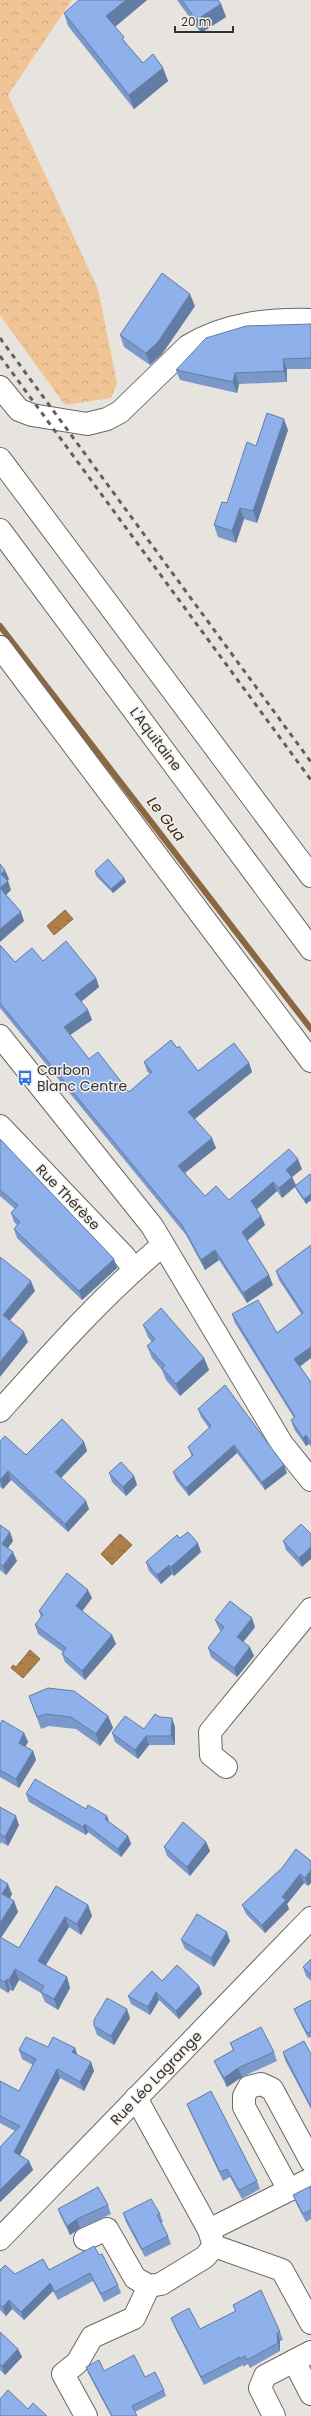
<svg xmlns="http://www.w3.org/2000/svg" width="311" height="2416" viewBox="0 0 311 2416" font-family="Poppins,sans-serif">
  <style>
    .forest { fill: url(#forest-crowns) }
    .water { fill: url(#water-ripples); stroke: #8a6842 }
    .lines { fill: none; stroke-linecap: round; stroke-linejoin: round }
    .stream { stroke: #8a6842; stroke-width: 6 }
    .minor-casing { stroke: #6b6864; stroke-width: 24 }
    .secondary-casing { stroke: #6b6864; stroke-width: 24 }
    .motorway-casing { stroke: #6b6864; stroke-width: 24 }
    .minor { stroke: #fff; stroke-width: 22 }
    .secondary { stroke: #fff; stroke-width: 22 }
    .motorway { stroke: #fff; stroke-width: 22 }
    .rail { stroke: #62605e; stroke-width: 3; stroke-dasharray: 5 5; stroke-linecap: butt }
    .wall { fill: #7a98ca }
    .shaded-wall { fill: #637ca4 }
    .building { fill: #8eb1eb; stroke: #637ca4 }
    .labels { text-anchor: middle; stroke-width: 3; stroke-linejoin: round; paint-order: stroke }
    .street-label { font-size: 14px; fill: #343231; stroke: #f4f0ec }
    .poi-label { font-size: 14px; fill: #343231; stroke: #f4f0ec; text-anchor: start }
    .water-label { font-size: 15px; font-style: italic; fill: #3f2a11; stroke: #f4f0ec }
  </style>
  <defs>
    <pattern id="forest-crowns" width="20" height="18" patternUnits="userSpaceOnUse"><rect width="20" height="18" fill="#f0c495"/><path d="M2 6a3 3 0 1 1 6 0M12 15a3 3 0 1 1 6 0" fill="none" stroke="#cea981"/></pattern>
    <pattern id="water-ripples" width="26" height="14" patternUnits="userSpaceOnUse"><rect width="26" height="14" fill="#af7f49"/><path d="M2 4q2-2 4 0t4 0M15 11q2-2 4 0t4 0" fill="none" stroke="#8f693d"/></pattern>
  </defs>
  <rect width="100%" height="100%" fill="#e7e3df"/>
  <path class="forest" d="M0 0H72L8 95 98 289 117 383 111 398 65 405 0 315Z"/>
  <g class="water">
    <path d="M65 910 73 919 54 935 47 926Z"/>
    <path d="M120 1534 132 1545 112 1565 101 1554Z"/>
    <path d="M30 1650 40 1659 23 1678 11 1668 13 1665 16 1667Z"/>
  </g>
  <g class="lines">
    <path class="stream" d="M0 626 311 1029"/>
    <defs>
      <g id="minor">
        <path d="M0 387 19 410 32 415 87 424 107 419 120 412 188 346C225 323 269 319 311 320"/>
        <path d="M0 647 311 1061"/>
        <path d="M0 1126 124 1256 134 1269"/>
        <path d="M0 1411C52 1353 103 1295 163 1245"/>
        <path d="M226 1767 211 1755 210 1732 311 1609"/>
        <path d="M136 2098 209 2230 214 2246 282 2270 311 2323"/>
        <path d="M289 2190 244 2107V2096L249 2087 261 2084 272 2089 311 2161"/>
        <path d="M209 2230 311 2179"/>
        <path d="M0 2239 311 1918"/>
        <path d="M85 2239 107 2229 135 2278 149 2286 161 2284 205 2257 214 2246"/>
        <path d="M294 2361 311 2394"/>
        <path d="M86 2416 63 2374 77 2363 92 2337 134 2318 149 2286"/>
        <path d="M274 2416 260 2388 265 2376 311 2352"/>
      </g>
      <path id="secondary" d="M0 1036 152 1226 282 1444 311 1480"/>
      <g id="motorway">
        <path d="M0 459 311 876"/>
        <path d="M0 530 311 949"/>
      </g>
    </defs>
    <use href="#minor" class="minor-casing"/>
    <use href="#secondary" class="secondary-casing"/>
    <use href="#motorway" class="motorway-casing"/>
    <use href="#minor" class="minor"/>
    <use href="#secondary" class="secondary"/>
    <use href="#motorway" class="motorway"/>
    <g class="rail">
      <path d="M0 338 311 762"/>
      <path d="M0 356 311 780"/>
    </g>
  </g>
  <g class="wall">
    <path d="M147 0 115 27 126 43 143 63 163 68 168 81 134 109 68 26 64 13Z"/>
    <path d="M177 0H218L221 4 226 17 201 33Z"/>
    <path d="M195 306 162 354 150 365 124 347 120 335Z"/>
    <path d="M311 324V369H287V382L239 384 237 393 180 380 176 370Z"/>
    <path d="M288 430 257 523 244 519 236 543 218 537 214 525 227 503 256 446Z"/>
    <path d="M95 871 124 878 126 882 113 893 96 876Z"/>
    <path d="M0 945 15 962 43 961 96 978 99 987 81 1002 88 1010 92 1020 70 1035 89 1059 129 1092 150 1074 147 1071 144 1062 177 1048 198 1071 249 1063 252 1072 195 1119 216 1148 185 1173 205 1196 229 1200 302 1169 292 1177 296 1185 311 1175V1200L306 1204 297 1191 295 1187 282 1198 277 1191 257 1209 265 1225 247 1241 273 1285 247 1303 219 1260 205 1270 186 1235 0 1008Z"/>
    <path d="M0 1139 114 1259 117 1268 82 1300 17 1238 14 1229 17 1225 14 1222 11 1213 15 1209 0 1196Z"/>
    <path d="M311 1245V1358L300 1366 311 1382V1447L309 1444 306 1446 294 1429 291 1420 294 1418 235 1323 232 1314 277 1333 302 1315 279 1280 276 1271Z"/>
    <path d="M143 1325 204 1358 209 1370 180 1396 166 1380 162 1370 152 1358 147 1346 152 1342 148 1337Z"/>
    <path d="M198 1409 287 1473 265 1490 237 1453 189 1496 176 1480 173 1472 192 1457 188 1447 209 1428 201 1417Z"/>
    <path d="M0 1441 26 1455 84 1442 87 1451 61 1478 89 1509 68 1532 11 1480 3 1489 0 1487Z"/>
    <path d="M109 1473 134 1476 137 1485 126 1496 112 1482Z"/>
    <path d="M301 1524 302 1567 286 1550 283 1541Z"/>
    <path d="M0 1525 10 1532 13 1541 8 1548 17 1561 6 1575 0 1570Z"/>
    <path d="M180 1538 201 1552 174 1576 172 1574 161 1584 149 1571 146 1562Z"/>
    <path d="M92 1598 82 1611 112 1635 116 1644 85 1680 65 1662 62 1654 63 1652 38 1634 35 1625 41 1617 39 1611Z"/>
    <path d="M215 1620 255 1627 243 1642 254 1656 237 1677 211 1657 208 1648 221 1631 219 1629Z"/>
    <path d="M29 1696 108 1716 113 1728 100 1746 76 1729 49 1726 41 1729Z"/>
    <path d="M160 1717 175 1727V1745H149L138 1759 115 1742 112 1733 144 1729Z"/>
    <path d="M0 1725 24 1733 28 1742 25 1747 33 1751 36 1760 19 1788 0 1777Z"/>
    <path d="M26 1794 109 1822 128 1836 131 1844 121 1857 88 1832 86 1835 29 1802Z"/>
    <path d="M0 1807 19 1825 8 1846 1 1842 0 1845Z"/>
    <path d="M206 1842 210 1851 190 1876 167 1856 164 1847Z"/>
    <path d="M296 1849 308 1886 304 1883 287 1904 289 1909 265 1933 246 1914 242 1905 282 1868Z"/>
    <path d="M0 1879 12 1894 10 1899 14 1901 18 1912 1 1938 19 1948 56 1886 88 1905 92 1916 81 1935 69 1927 46 1965 67 1977 70 1988 58 2010 45 2002 41 1993 19 1980 13 1991 10 1990 8 1993 0 1988Z"/>
    <path d="M181 1940 230 1941 214 1967 185 1949Z"/>
    <path d="M311 1959V1981L306 1976 303 1967Z"/>
    <path d="M162 1981 199 1986 202 1994 179 2019 159 2000 150 2015 131 2004 128 1996Z"/>
    <path d="M311 2000V2037L308 2038 296 2014 294 2009Z"/>
    <path d="M130 2018 114 2045 97 2035 94 2026Z"/>
    <path d="M230 2043 274 2052 277 2061 242 2077 227 2087 218 2070 214 2061 233 2050Z"/>
    <path d="M48 2047 75 2048 77 2055 91 2062 94 2071 84 2091 60 2078 20 2155 29 2161 33 2170 0 2202V2147L15 2131 0 2123V2081L19 2091 33 2065 22 2059 19 2050Z"/>
    <path d="M283 2052 311 2054V2109L285 2060Z"/>
    <path d="M187 2104 257 2181 260 2189 242 2199 230 2177 223 2181 190 2112Z"/>
    <path d="M311 2186V2219L306 2222 296 2203 293 2195Z"/>
    <path d="M108 2205 111 2214 80 2228 70 2235 61 2217 58 2209Z"/>
    <path d="M123 2213 160 2214 163 2222 161 2223 168 2236 171 2244 145 2257 126 2222Z"/>
    <path d="M99 2255 118 2285 121 2293 104 2302 93 2281 58 2300 53 2291 24 2320 12 2309 6 2316 0 2310V2270L15 2274 49 2270Z"/>
    <path d="M233 2305 280 2332 283 2340 280 2341V2351L250 2368 248 2364 243 2367V2365L204 2385 174 2326 171 2318 200 2329 235 2311Z"/>
    <path d="M0 2332 18 2349 22 2357 5 2375 0 2370Z"/>
    <path d="M86 2367 145 2377 164 2390 166 2396 135 2412 137 2416H111L88 2373Z"/>
  </g>
  <g class="shaded-wall">
    <path d="M126 0H147L111 30 106 16Z"/>
    <path d="M221 4 226 17 201 33 196 20Z"/>
    <path d="M163 68 168 81 134 109 129 95Z"/>
    <path d="M190 294 195 306 162 354 150 365 146 353Z"/>
    <path d="M283 359 287 369V382L284 371Z"/>
    <path d="M235 373 239 384 237 393 233 382Z"/>
    <path d="M284 419 288 430 257 523 253 511Z"/>
    <path d="M240 508 244 519 236 543 232 531Z"/>
    <path d="M5 870 9 879 8 881 11 890 4 897 0 888 1 874Z"/>
    <path d="M124 878 126 882 113 893 111 889Z"/>
    <path d="M21 912 24 921 0 942V929Z"/>
    <path d="M96 978 99 987 78 1004 75 994Z"/>
    <path d="M88 1010 92 1020 67 1037 64 1027Z"/>
    <path d="M249 1063 252 1072 192 1121 188 1112Z"/>
    <path d="M212 1138 216 1148 182 1175 178 1166Z"/>
    <path d="M298 1159 302 1169 292 1177 296 1186 282 1198 279 1188 286 1170Z"/>
    <path d="M273 1182 277 1191 255 1211 251 1201Z"/>
    <path d="M311 1194V1200L306 1204 304 1199Z"/>
    <path d="M261 1216 265 1225 245 1242 242 1232Z"/>
    <path d="M215 1250 219 1260 205 1270 201 1260Z"/>
    <path d="M114 1259 117 1268 82 1300 79 1291Z"/>
    <path d="M269 1275 273 1285 247 1303 243 1293Z"/>
    <path d="M31 1281 35 1291 6 1325 3 1315Z"/>
    <path d="M24 1332 28 1342 0 1377V1362Z"/>
    <path d="M311 1347V1358L298 1368 294 1359Z"/>
    <path d="M204 1358 209 1370 180 1396 176 1384Z"/>
    <path d="M306 1435 309 1444 306 1446 303 1438Z"/>
    <path d="M84 1442 87 1451 58 1481 55 1472Z"/>
    <path d="M234 1445 237 1453 189 1496 186 1488Z"/>
    <path d="M284 1465 287 1473 265 1490 262 1482Z"/>
    <path d="M8 1471 11 1480 3 1489 0 1480Z"/>
    <path d="M134 1476 137 1485 126 1496 123 1487Z"/>
    <path d="M86 1501 89 1509 68 1532 65 1524Z"/>
    <path d="M10 1532 13 1541 5 1552 2 1544Z"/>
    <path d="M198 1543 201 1552 174 1576 171 1567Z"/>
    <path d="M311 1547V1559L302 1567 299 1558Z"/>
    <path d="M13 1552 17 1561 6 1575 3 1566Z"/>
    <path d="M169 1565 172 1574 161 1584 157 1575Z"/>
    <path d="M88 1590 92 1598 80 1614 76 1606Z"/>
    <path d="M252 1618 255 1627 240 1646 237 1637Z"/>
    <path d="M112 1635 116 1644 85 1680 82 1671Z"/>
    <path d="M250 1647 254 1656 237 1677 234 1668Z"/>
    <path d="M108 1716 113 1728 100 1746 96 1734Z"/>
    <path d="M172 1718 175 1727V1745L171 1736Z"/>
    <path d="M24 1733 28 1742 22 1752 19 1743Z"/>
    <path d="M146 1736 149 1745 138 1759 135 1750Z"/>
    <path d="M33 1751 36 1760 19 1788 16 1779Z"/>
    <path d="M16 1816 19 1825 8 1846 5 1837Z"/>
    <path d="M107 1816 110 1824 105 1819Z"/>
    <path d="M85 1824 88 1832 86 1835 83 1827Z"/>
    <path d="M128 1836 131 1844 121 1857 118 1849Z"/>
    <path d="M206 1842 210 1851 190 1876 187 1867Z"/>
    <path d="M311 1870V1883L308 1886 305 1878Z"/>
    <path d="M300 1874 304 1883 287 1904 289 1909 265 1933 262 1925Z"/>
    <path d="M8 1884 12 1894 6 1905 2 1894Z"/>
    <path d="M14 1901 18 1912 0 1939V1923Z"/>
    <path d="M88 1905 92 1916 81 1935 77 1924Z"/>
    <path d="M65 1917 69 1927 42 1971 38 1961Z"/>
    <path d="M227 1932 230 1941 214 1967 211 1958Z"/>
    <path d="M15 1969 19 1980 13 1991 9 1980Z"/>
    <path d="M67 1977 70 1988 58 2010 54 1999Z"/>
    <path d="M7 1979 10 1990 8 1993 5 1982Z"/>
    <path d="M199 1986 202 1994 179 2019 176 2011Z"/>
    <path d="M156 1992 159 2000 150 2015 148 2007Z"/>
    <path d="M127 2009 130 2018 114 2045 111 2036Z"/>
    <path d="M75 2048 78 2057 72 2052Z"/>
    <path d="M91 2062 94 2071 84 2091 80 2082Z"/>
    <path d="M238 2068 242 2077 227 2087 224 2078Z"/>
    <path d="M57 2069 60 2078 17 2161 14 2152Z"/>
    <path d="M29 2161 33 2170 0 2202V2190Z"/>
    <path d="M77 2219 80 2228 70 2235 67 2226Z"/>
    <path d="M50 2283 53 2291 24 2320 21 2312Z"/>
    <path d="M9 2300 12 2309 6 2316 3 2307Z"/>
    <path d="M277 2333 280 2341V2351L278 2343Z"/>
    <path d="M18 2349 22 2357 5 2375 2 2366Z"/>
  </g>
  <g class="building">
    <path d="M79 0H126L106 16 124 37 122 39 143 63 153 54 163 68 129 95 64 13Z"/>
    <path d="M182 0H218L221 4 196 20Z"/>
    <path d="M162 273 190 294 158 342 146 353 120 335Z"/>
    <path d="M311 324V358L283 359 284 371 235 373 233 382 176 370 206 338 246 326Z"/>
    <path d="M267 413 284 419 253 511 240 508 232 531 214 525 222 502 227 503 247 442 256 446Z"/>
    <path d="M108 859 124 878 111 889 95 871Z"/>
    <path d="M0 864 5 870 1 874 8 881 0 888 21 912 0 929Z"/>
    <path d="M66 941 96 978 75 994 88 1010 64 1027 89 1059 98 1052 129 1092 152 1072 144 1062 171 1040 177 1048 179 1046 198 1071 234 1043 249 1063 188 1112 212 1138 178 1166 205 1196 216 1186 229 1200 289 1149 298 1159 286 1170 292 1177 279 1188 273 1182 251 1201 261 1216 242 1232 269 1275 243 1293 215 1250 201 1260 182 1225 0 1003V945L15 962 32 948 43 961Z"/>
    <path d="M0 1139 114 1259 79 1291 14 1229 20 1222 11 1213 18 1205 0 1190Z"/>
    <path d="M310 1174 311 1175V1194L304 1199 295 1186Z"/>
    <path d="M311 1245V1347L294 1359 311 1382V1443L306 1435 303 1438 291 1420 295 1417 232 1314 258 1300 277 1333 303 1313 276 1271Z"/>
    <path d="M0 1257 31 1281 3 1315 24 1332 0 1362Z"/>
    <path d="M161 1308 204 1358 176 1384 162 1368 165 1366 147 1346 155 1339 143 1325Z"/>
    <path d="M225 1385 284 1465 262 1482 234 1445 186 1488 173 1472 193 1455 188 1447 211 1426 198 1409Z"/>
    <path d="M62 1419 84 1442 55 1472 86 1501 65 1524 8 1471 0 1480V1441L5 1436 26 1455Z"/>
    <path d="M121 1462 134 1476 123 1487 109 1473Z"/>
    <path d="M301 1524 311 1534V1547L299 1558 283 1541Z"/>
    <path d="M0 1525 10 1532 2 1544 13 1552 3 1566 0 1564Z"/>
    <path d="M188 1532 198 1543 171 1567 169 1565 157 1575 146 1562 177 1535 180 1538Z"/>
    <path d="M67 1573 88 1590 76 1606 112 1635 82 1671 62 1654 66 1648 35 1625 43 1614 39 1611Z"/>
    <path d="M230 1601 252 1618 237 1637 250 1647 234 1668 208 1648 224 1627 215 1620Z"/>
    <path d="M48 1688 74 1691 108 1716 96 1734 71 1717 45 1714 37 1717 29 1696Z"/>
    <path d="M155 1714 160 1717 172 1718 171 1736H146L135 1750 112 1733 125 1716 144 1729Z"/>
    <path d="M2 1720 24 1733 19 1743 33 1751 16 1779 0 1770V1725Z"/>
    <path d="M35 1779 86 1809 88 1805 107 1816 105 1819 128 1836 118 1849 85 1824 83 1827 26 1794Z"/>
    <path d="M0 1807 16 1816 5 1837 0 1834Z"/>
    <path d="M183 1822 206 1842 187 1867 164 1847Z"/>
    <path d="M296 1849 311 1861V1870L305 1878 300 1874 282 1897 286 1900 262 1925 242 1905 282 1868Z"/>
    <path d="M0 1879 8 1884 2 1894 14 1901 0 1923Z"/>
    <path d="M56 1886 88 1905 77 1924 65 1917 38 1961 67 1977 54 1999 41 1992 44 1986 15 1969 9 1980 7 1979 5 1982 0 1980V1937L19 1948Z"/>
    <path d="M197 1914 227 1932 211 1958 181 1940Z"/>
    <path d="M311 1959V1975L303 1967Z"/>
    <path d="M177 1965 199 1986 176 2011 156 1992 148 2007 128 1996 152 1971 162 1981Z"/>
    <path d="M107 1998 127 2009 111 2036 94 2026V2020Z"/>
    <path d="M311 2000V2032L307 2033 294 2009Z"/>
    <path d="M261 2027 274 2052 238 2068 224 2078 214 2061 234 2050 230 2043Z"/>
    <path d="M26 2037 48 2047 53 2037 75 2048 72 2052 91 2062 80 2082 57 2069 14 2152 29 2161 0 2190V2147L20 2126 0 2116V2081L19 2091 36 2059 19 2050Z"/>
    <path d="M304 2041 311 2054V2107L283 2052Z"/>
    <path d="M211 2091 257 2181 239 2190 227 2169 220 2172 187 2104Z"/>
    <path d="M311 2186V2210L303 2214 293 2195Z"/>
    <path d="M98 2187 108 2205 77 2219 67 2226 58 2209Z"/>
    <path d="M151 2199 160 2214 157 2215 168 2236 142 2249 123 2213Z"/>
    <path d="M94 2246 99 2255 102 2254 118 2285 101 2294 90 2273 55 2292 50 2283 21 2312 9 2300 3 2307 0 2305V2270L5 2265 15 2274 43 2259 49 2270Z"/>
    <path d="M261 2290 280 2332 277 2333 278 2343 247 2360 245 2356 240 2359V2357L201 2377 171 2318 189 2308 200 2329 236 2311 233 2305Z"/>
    <path d="M0 2332 18 2349 2 2366 0 2365Z"/>
    <path d="M134 2355 145 2377 155 2372 164 2390 132 2406 137 2416H112L86 2367 99 2360 104 2371Z"/>
    <path d="M8 2390 28 2409 33 2403 47 2416H0V2399Z"/>
  </g>
  <defs>
    <symbol id="bus-bare" viewBox="-9 -9 18 18"><path d="M-5-6H5V4H4V6H2V4H-2V6H-4V4H-5ZM-3.5-4V0h7V-4ZM-3.5 1.2v1.5H-2V1.2ZM2 1.2v1.5H3.5V1.2Z" fill="#3375e2" stroke="#f4f0ec" stroke-width="2.5" paint-order="stroke"/></symbol>
  </defs>
  <g fill-rule="evenodd">
    <use href="#bus-bare" x="14" y="1067" width="22" height="22"/>
  </g>
  <g class="labels">
    <g class="street-label">
      <text transform="translate(156 739) rotate(53)" y="5">L'Aquitaine</text>
      <text transform="translate(68 1197) rotate(46)" y="5">Rue Thérèse</text>
      <text transform="translate(156 2078) rotate(-46)" y="5">Rue Léo Lagrange</text>
    </g>
    <g class="poi-label">
      <text x="37" y="1075">Carbon<tspan x="37" dy="16">Blanc Centre</tspan></text>
    </g>
    <g class="water-label">
      <text transform="translate(166 819) rotate(52)" y="5">Le Gua</text>
    </g>
  </g>
  <path d="M175 26v6h58v-6" fill="none" stroke="#343231" stroke-width="2"/>
  <text x="181" y="26" font-size="12" fill="#343231" stroke="#f4f0ec" stroke-width="3" paint-order="stroke">20 m</text>
</svg>
